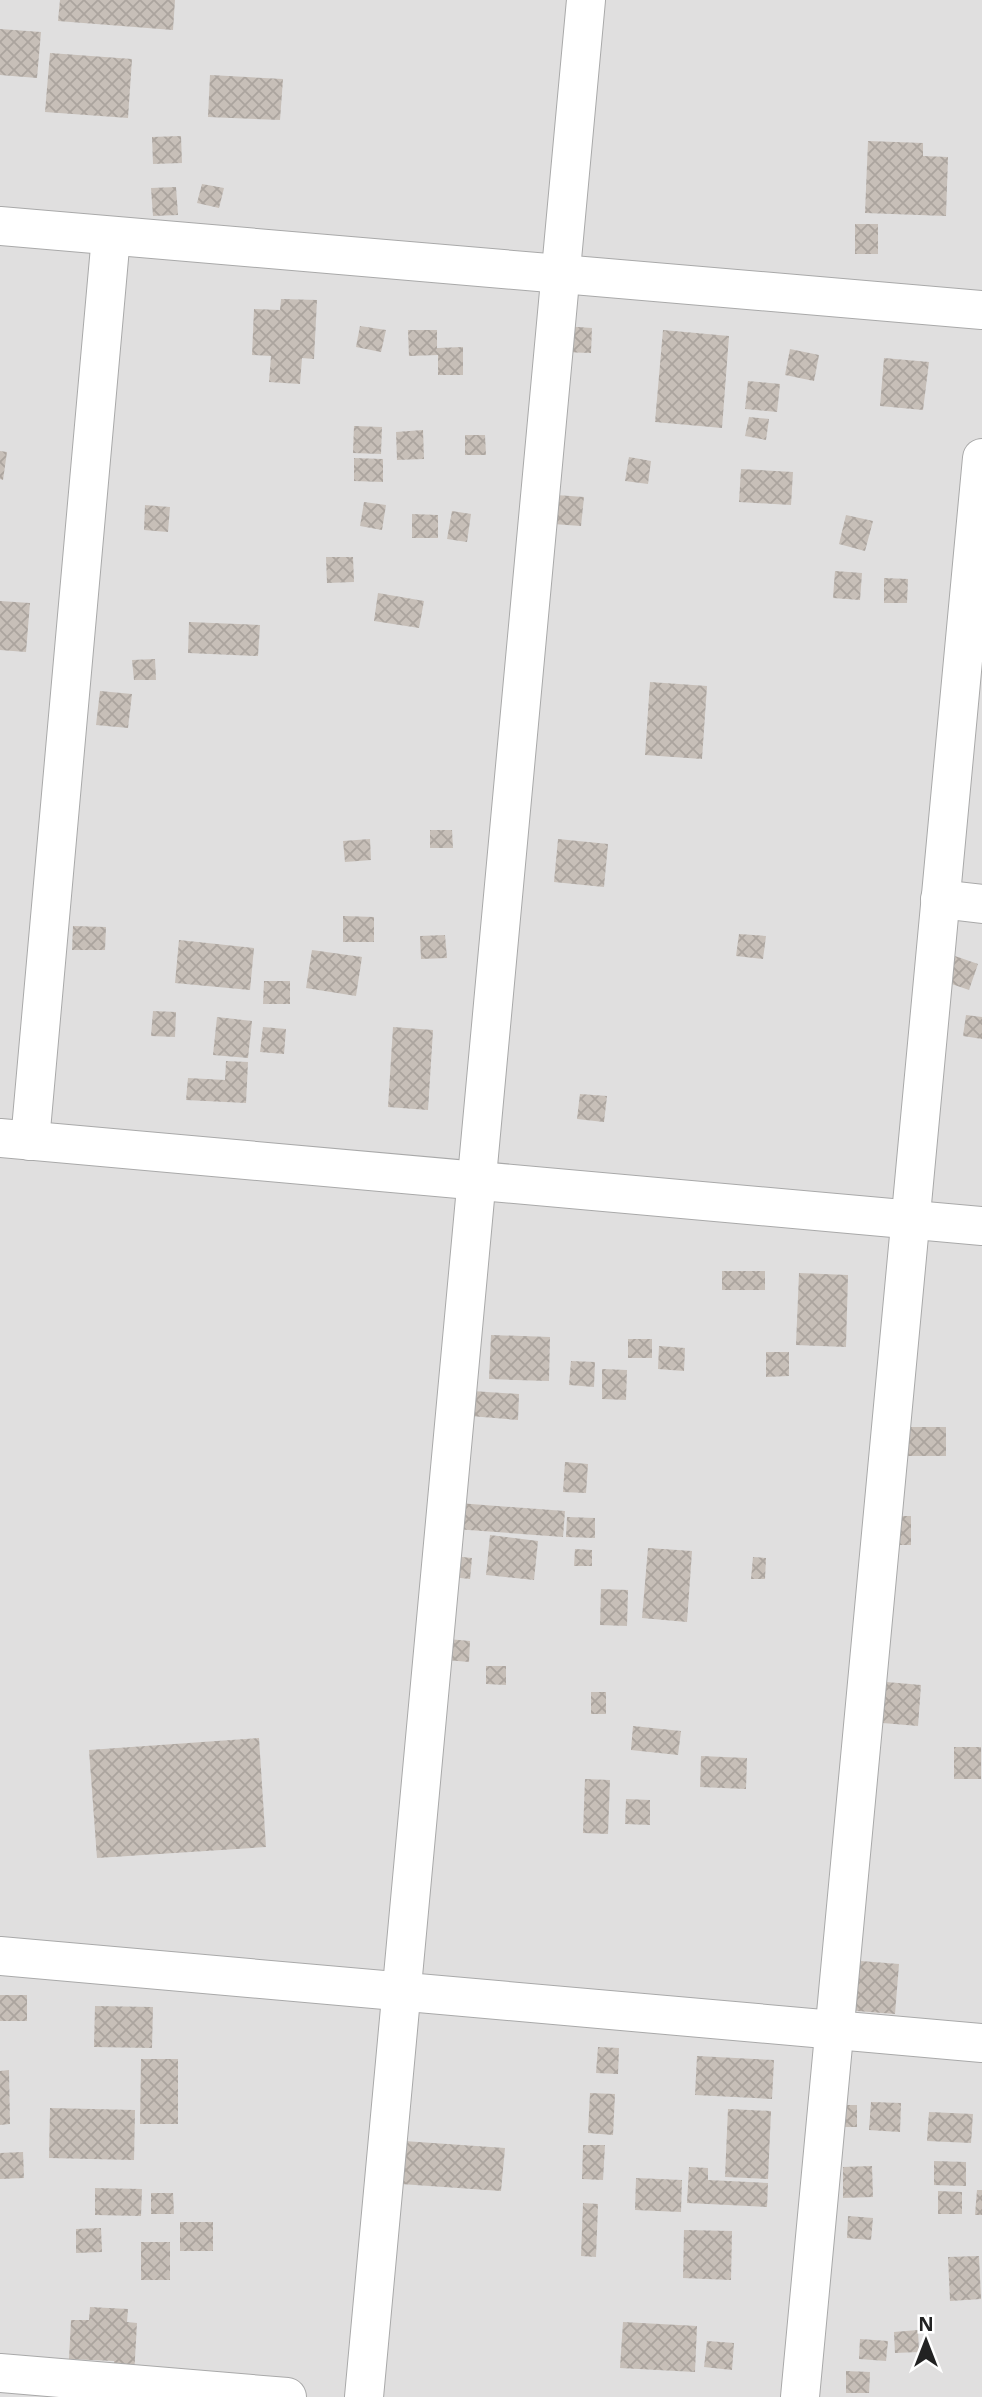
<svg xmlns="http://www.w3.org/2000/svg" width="982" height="2397" viewBox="0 0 982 2397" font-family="'Noto Sans',sans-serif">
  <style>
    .residential { fill: #e0dfdf }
    .building { fill: url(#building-cross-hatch) }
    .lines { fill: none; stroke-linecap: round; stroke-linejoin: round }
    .minor-casing { stroke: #a9a9a9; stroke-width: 40 }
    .minor { stroke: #fff; stroke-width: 38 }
  </style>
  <defs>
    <pattern id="building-cross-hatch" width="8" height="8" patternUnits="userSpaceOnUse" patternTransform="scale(1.75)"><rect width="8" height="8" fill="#c7bfb8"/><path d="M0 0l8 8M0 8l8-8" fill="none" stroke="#aba49e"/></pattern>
  </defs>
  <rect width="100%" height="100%" fill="#f2efe9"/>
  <rect class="residential" x="0" y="0" width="982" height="2397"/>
  <g class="building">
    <path d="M60 0H175L173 30 58 21Z"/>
    <path d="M0 29 41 32 37 78 0 75Z"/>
    <path d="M50 53 132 59 128 118 45 112Z"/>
    <path d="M210 75 283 79 280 120 208 117Z"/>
    <path d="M181 136 182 163 153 164 152 137Z"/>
    <path d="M868 141 923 143V156L948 157 946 216 865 213Z"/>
    <path d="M202 184 224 188 219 208 197 203Z"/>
    <path d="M176 187 178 215 153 216 151 188Z"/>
    <rect x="855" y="224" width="23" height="30"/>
    <path d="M281 299 317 300 314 359 302 358 300 384 269 382 271 356 252 355 254 309 280 310Z"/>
    <path d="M360 326 386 330 381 352 356 347Z"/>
    <path d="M563 326 592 328 591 353 561 352Z"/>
    <path d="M408 330H437V348L463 347V375H438V355L409 356Z"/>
    <path d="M663 330 729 336 722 428 655 422Z"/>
    <path d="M790 349 819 355 814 381 785 375Z"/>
    <path d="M884 358 929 362 923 410 880 406Z"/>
    <path d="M748 381 780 384 777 412 745 409Z"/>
    <path d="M749 417 769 419 766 440 745 436Z"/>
    <path d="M354 426 382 427 381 454 353 453Z"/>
    <path d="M423 430 424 459 397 460 396 432Z"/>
    <path d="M465 435H485L486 455H465Z"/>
    <path d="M0 451 7 452 3 480 0 479Z"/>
    <path d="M629 457 651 461 648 484 625 481Z"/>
    <path d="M354 458 383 459V482L354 481Z"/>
    <path d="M741 469 793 472 791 505 739 502Z"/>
    <path d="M556 495 584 497 581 526 553 524Z"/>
    <path d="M364 502 386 505 382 530 360 526Z"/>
    <path d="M145 505 170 507 168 532 144 530Z"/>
    <path d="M452 511 471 514 467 542 447 539Z"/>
    <path d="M412 514 438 515V538H412Z"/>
    <path d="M846 515 873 521 865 551 839 544Z"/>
    <path d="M326 557H353L354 582 327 583Z"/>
    <path d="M835 571 862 573 860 600 833 598Z"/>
    <path d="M884 578 908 579 907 603H884Z"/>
    <path d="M378 593 424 601 419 628 374 621Z"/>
    <path d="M0 601 30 603 26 652 0 650Z"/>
    <path d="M189 622 260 625 258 656 188 653Z"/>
    <path d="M155 659 156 680H134L132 660Z"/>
    <path d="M650 682 707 686 702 759 645 755Z"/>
    <path d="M100 691 132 694 128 728 96 725Z"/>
    <path d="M430 830H452L453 848H430Z"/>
    <path d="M370 839 371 860 345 862 343 841Z"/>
    <path d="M558 839 608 844 604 887 554 882Z"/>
    <path d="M343 916 374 917V942H343Z"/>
    <path d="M73 926 106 927 105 950H72Z"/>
    <path d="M739 934 766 936 763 959 736 956Z"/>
    <path d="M445 935 447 958 421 959 420 936Z"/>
    <path d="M179 940 254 948 250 990 175 983Z"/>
    <path d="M312 950 362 957 356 996 306 988Z"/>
    <path d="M952 955 978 964 969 990 943 981Z"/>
    <path d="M264 981H290V1004H263Z"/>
    <path d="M153 1011 176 1012 175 1037 151 1036Z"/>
    <path d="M966 1015 982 1017V1039L963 1036Z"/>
    <path d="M217 1017 252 1021 248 1058 213 1055Z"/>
    <path d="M263 1027 286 1029 284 1054 260 1052Z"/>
    <path d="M393 1027 433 1030 428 1110 388 1107Z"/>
    <path d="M226 1061 248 1062 246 1103 186 1100 188 1078 225 1080Z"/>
    <path d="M580 1094 607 1096 604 1122 577 1119Z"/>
    <rect x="722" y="1271" width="43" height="19"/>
    <path d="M799 1273 848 1275 846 1347 796 1345Z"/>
    <path d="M491 1335 550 1337 549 1381 489 1379Z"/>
    <rect x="628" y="1339" width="24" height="19"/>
    <path d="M659 1346 685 1348 684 1371 658 1369Z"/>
    <path d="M766 1352H789V1376L766 1377Z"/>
    <path d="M571 1361 595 1362 594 1387 569 1385Z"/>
    <path d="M602 1369 627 1370 626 1400 602 1399Z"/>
    <path d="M472 1391 519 1394 518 1420 470 1416Z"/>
    <rect x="898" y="1427" width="48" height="29"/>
    <path d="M565 1462 588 1464 586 1493 563 1492Z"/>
    <path d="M458 1503 565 1511 563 1537 455 1529Z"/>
    <rect x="890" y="1516" width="21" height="29"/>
    <path d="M567 1517 595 1518V1538L566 1537Z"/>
    <path d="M490 1535 538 1541 534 1580 486 1575Z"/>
    <path d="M648 1548 692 1551 687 1622 642 1618Z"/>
    <path d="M575 1549 592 1550V1566H574Z"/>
    <path d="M453 1556 472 1558 470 1579 451 1577Z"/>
    <path d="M753 1557 766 1558 765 1579H751Z"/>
    <path d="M601 1589 628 1590 627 1626 600 1625Z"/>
    <path d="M448 1639 470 1641 469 1662 447 1660Z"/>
    <path d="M486 1666H506V1685L486 1684Z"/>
    <path d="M875 1681 921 1685 918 1726 871 1722Z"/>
    <rect x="591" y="1692" width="15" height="22"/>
    <path d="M633 1726 681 1731 678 1755 631 1750Z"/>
    <path d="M259 1738 266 1847 97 1858 89 1750Z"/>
    <rect x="954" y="1747" width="27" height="32"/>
    <path d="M701 1756 747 1758 746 1789 700 1787Z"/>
    <path d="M585 1779 610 1780 608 1834 583 1833Z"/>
    <path d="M626 1799 650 1800V1825L625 1824Z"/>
    <path d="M848 1960 899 1964 895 2014 844 2010Z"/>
    <rect x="0" y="1995" width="27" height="26"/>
    <path d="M95 2006 153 2007 152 2048 94 2047Z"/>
    <path d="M598 2047 619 2048 618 2074 596 2073Z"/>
    <path d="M697 2056 774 2060 772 2099 695 2095Z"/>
    <path d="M141 2059H178V2124H140Z"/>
    <path d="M9 2070 10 2124 0 2125V2071Z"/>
    <path d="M590 2093 615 2094 613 2135 588 2133Z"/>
    <path d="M871 2102 901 2103 900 2132 869 2130Z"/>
    <rect x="833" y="2105" width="24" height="22"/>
    <path d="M50 2108 135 2110 134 2160 49 2158Z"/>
    <path d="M728 2109 771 2111 768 2179 725 2177Z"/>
    <path d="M929 2112 973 2114 971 2143 927 2141Z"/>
    <path d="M404 2141 505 2148 501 2191 401 2184Z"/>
    <path d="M583 2145H605L603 2180 582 2179Z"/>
    <path d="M23 2152 24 2178 0 2179V2153Z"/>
    <path d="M934 2161 966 2162V2186L934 2185Z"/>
    <path d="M872 2166 873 2197 843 2198V2167Z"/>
    <path d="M689 2167 708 2168V2180L768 2183 767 2207 687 2203Z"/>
    <path d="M636 2178 682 2180 681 2212 635 2210Z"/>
    <path d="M95 2188 142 2189 141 2216 95 2215Z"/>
    <path d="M977 2190H982V2215H975Z"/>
    <path d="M938 2191 962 2192V2214H938Z"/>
    <path d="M151 2193H173L174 2214H151Z"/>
    <path d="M583 2203 598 2204 596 2257 581 2256Z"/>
    <path d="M848 2216 873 2218 871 2240 847 2238Z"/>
    <rect x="180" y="2222" width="33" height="29"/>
    <path d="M101 2228 102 2252 76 2253V2229Z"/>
    <path d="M684 2230 732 2231 731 2280 683 2278Z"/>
    <rect x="141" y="2242" width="29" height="38"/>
    <path d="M979 2256 981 2299 950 2301 948 2257Z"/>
    <path d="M90 2307 128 2309 127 2322 137 2323 134 2376 114 2375V2361L69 2359 71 2320H89Z"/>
    <path d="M623 2322 697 2326 695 2372 620 2368Z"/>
    <path d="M918 2330 919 2352 895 2353 894 2332Z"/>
    <path d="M860 2339 888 2341 886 2361 859 2359Z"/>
    <path d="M707 2341 734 2343 732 2370 704 2367Z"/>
    <path d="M846 2371 870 2372 869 2393H846Z"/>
  </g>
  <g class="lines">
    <defs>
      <g id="minor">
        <path d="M0 226 982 310"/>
        <path d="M940 899 982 904"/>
        <path d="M0 1138 982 1226"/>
        <path d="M30 1141 111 236"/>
        <path d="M0 1956 982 2043"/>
        <path d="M0 2373 287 2397"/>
        <path d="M364 2397 586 0"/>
        <path d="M800 2397 982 458"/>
      </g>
    </defs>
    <use href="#minor" class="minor-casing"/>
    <use href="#minor" class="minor"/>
  </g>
  <g transform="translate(926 2341)" stroke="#ffffff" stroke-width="5" paint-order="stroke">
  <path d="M0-5L12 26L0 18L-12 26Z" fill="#222222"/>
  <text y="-10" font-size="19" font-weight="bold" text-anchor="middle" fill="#222222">N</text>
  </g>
</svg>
